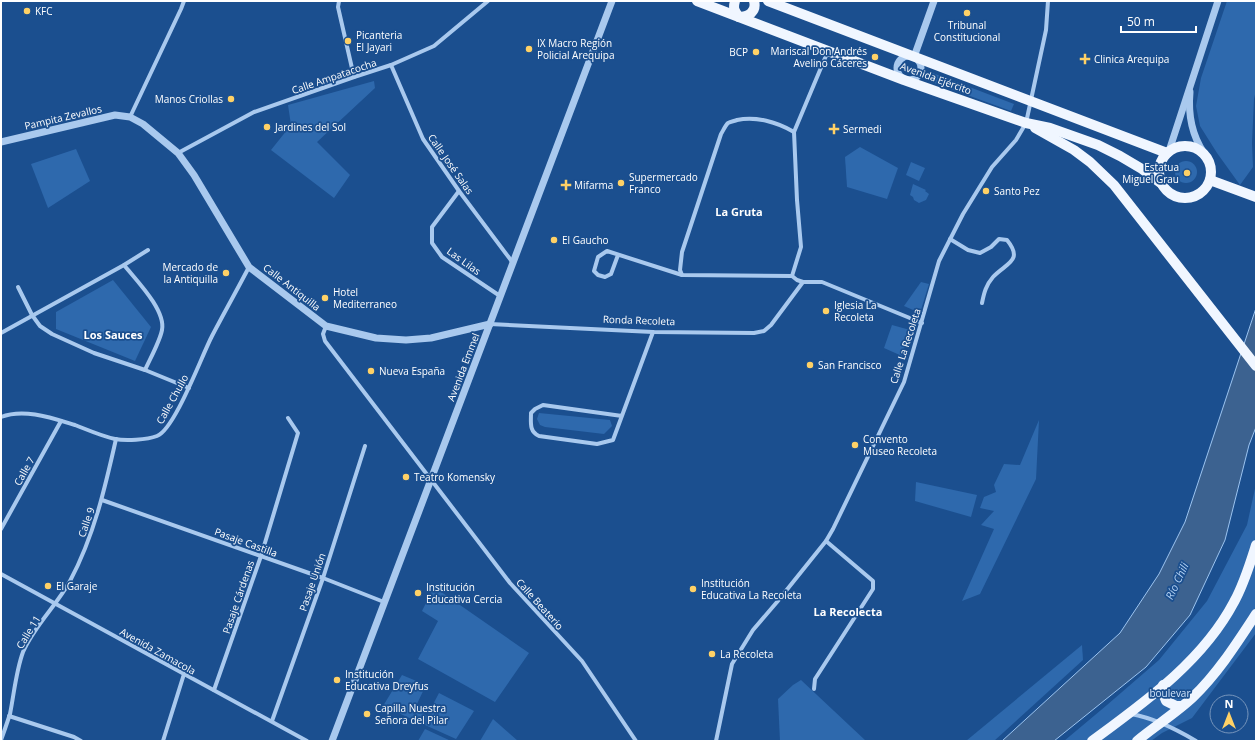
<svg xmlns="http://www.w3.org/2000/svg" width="1257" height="742" viewBox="0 0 1257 742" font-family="'Open Sans',sans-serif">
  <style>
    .green { fill: #2e69ad }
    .water { fill: #3c6290; stroke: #9cc4f0 }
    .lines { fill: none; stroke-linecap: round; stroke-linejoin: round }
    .minor { stroke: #a9c9ee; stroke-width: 4 }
    .tertiary { stroke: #a9c9ee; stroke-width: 7 }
    .primary { stroke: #f0f6ff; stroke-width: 10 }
    .poi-dot { fill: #ffd166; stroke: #1b4f8f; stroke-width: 1.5 }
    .labels { text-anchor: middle; stroke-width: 3.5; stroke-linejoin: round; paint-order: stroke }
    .poi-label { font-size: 10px; fill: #fff; stroke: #1b4f8f; text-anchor: start }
    .street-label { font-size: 10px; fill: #fff; stroke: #1b4f8f }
    .park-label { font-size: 10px; fill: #cfe3fa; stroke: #1b4f8f }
    .neighbourhood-label { font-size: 11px; font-weight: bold; fill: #fff; stroke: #1b4f8f }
    .water-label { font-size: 11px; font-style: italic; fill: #b5d3f5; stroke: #1b4f8f }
  </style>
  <rect width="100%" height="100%" fill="#1b4f8f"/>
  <g class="green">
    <path d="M1227 1H1256V90L1254 99 1252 143 1253 167 1240 185 1217 153 1200 126 1196 106 1201 78Z"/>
    <path d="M930 72 1014 104 1011 111 926 80Z"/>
    <path d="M374 81 375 88 317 142 350 175 334 198 271 150 291 125 288 105Z"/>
    <path d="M860 147 898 168 887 199 847 187 845 157Z"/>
    <path d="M76 149 90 181 48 208 31 164Z"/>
    <circle cx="1186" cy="172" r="11"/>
    <path d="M911 162 925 168 919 181 906 175Z"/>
    <path d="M913 184 926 190 925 191 929 194 926 200 919 203 914 200 913 197 910 195Z"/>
    <path d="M113 280 151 327 135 361 56 329V312Z"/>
    <path d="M921 282 929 284 920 313 904 306Z"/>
    <path d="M892 325 910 330 902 356 884 348Z"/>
    <path d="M539 413 610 420 612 426 604 434 545 427 540 425 537 419Z"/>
    <path d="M1039 420 1036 479 980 594 962 601 994 529 981 525 994 511 980 508 984 497 996 492 994 485 1004 464 1020 465Z"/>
    <path d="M916 482 977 495 971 517 915 501Z"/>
    <path d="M1256 484V633L1192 718 1162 733 1151 741H1064L1107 705 1159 660 1207 601 1247 525Z"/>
    <path d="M434 587 529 653 495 702 418 659 438 621 422 611Z"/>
    <path d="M1082 645 1083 660 994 741H966Z"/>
    <path d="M402 675 426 685 415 708 427 716 439 693 474 711 456 739 383 706Z"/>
    <path d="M801 680 866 741H780L778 699 793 685Z"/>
    <path d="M493 719 518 741H480Z"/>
    <path d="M425 729 451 741H418Z"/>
  </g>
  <path class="water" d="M1256 308V427L1249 445 1225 540 1190 615 1146 667 1054 741H1002L1120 633 1159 574 1185 522Z"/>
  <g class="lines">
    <g class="minor">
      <path d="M339 1 338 7 354 77"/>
      <path d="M391 65 423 139 459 191 513 263"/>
      <path d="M130 117 181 9 184 1"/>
      <path d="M178 153 254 112 354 77 391 65 434 46 488 1"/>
      <path d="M459 191 432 227V243L442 257 500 296"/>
      <path d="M950 239 968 250 980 253 991 247 999 239 1007 240C1024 261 1006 263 993 277 986 285 984 293 982 303"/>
      <path d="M618 255 611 274 605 277 598 275 594 271 598 257 607 251 682 275 792 276 797 280 803 282H822L922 323"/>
      <path d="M124 265C136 280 166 310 162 330 160 341 150 359 145 370"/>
      <path d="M682 275 680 270 682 252 721 134C723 131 725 126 728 123 730 122 734 121 737 120 756 116 777 122 794 132"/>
      <path d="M792 276 801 247 797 200 794 132 828 51"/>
      <path d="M18 287 32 315 40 326 52 334 94 353 145 370 189 388"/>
      <path d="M490 324 653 332 754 333 764 331 771 325 803 282"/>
      <path d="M326 326 323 334 325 341 510 583 582 661 636 741"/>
      <path d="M1 333 124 265 148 250"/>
      <path d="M622 416 543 405 535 409 531 413C531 423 529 431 539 436L597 444 613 440 653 332"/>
      <path d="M1 417C24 408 52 418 75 425 88 430 101 436 115 439 125 441 147 440 157 436 175 429 202 355 212 336 224 313 237 290 249 267"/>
      <path d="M102 500 323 578 384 602"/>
      <path d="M1 529 61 421"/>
      <path d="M1 574 307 741"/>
      <path d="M814 689 815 679 873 589V581L826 541"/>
      <path d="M214 690 261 556 298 433 288 418"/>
      <path d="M1131 714C1154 718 1176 729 1196 741"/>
      <path d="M9 716 74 737 81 741"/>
      <path d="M272 721 323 578 365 446"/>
      <path d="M1 740C4 732 7 723 10 714 14 694 16 671 23 652 34 626 57 605 70 581 94 536 105 488 116 439"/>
      <path d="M163 741 184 674"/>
      <path d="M716 741 732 664 753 630 777 602 826 541 833 529 904 382 939 261 963 214 992 167 1016 140 1026 123 1046 30 1048 1"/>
    </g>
    <g class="tertiary">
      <circle cx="909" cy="68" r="12"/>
      <path d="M914 57 934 1"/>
      <path d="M1190 92C1188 114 1191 134 1204 153"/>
      <path d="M1 142 115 115 130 117 143 124 178 153 194 175 249 267 326 326 376 338 406 340 431 338 490 324"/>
      <path d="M1169 151 1218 1"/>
      <path d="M332 741 612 1"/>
    </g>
    <g class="primary">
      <path d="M697 1 904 80 1026 123 1050 128 1098 145 1120 156 1142 169 1162 184"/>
      <path d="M735 1C733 8 734 11 739 17"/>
      <path d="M768 1 1167 153"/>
      <path d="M739 17C748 17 757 12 754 1"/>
      <path d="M1035 128 1074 150 1090 162 1114 185 1256 366"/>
      <circle cx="1185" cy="172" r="26"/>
      <path d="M1210 180 1256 197"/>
      <path d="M1163 685 1162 691 1166 701 1176 706H1182"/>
      <path d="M1092 741C1145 702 1203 661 1234 602 1244 584 1250 564 1256 545"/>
      <path d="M1137 741C1155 726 1176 713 1193 697 1218 673 1237 643 1256 614"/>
    </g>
  </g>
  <g class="poi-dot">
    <circle cx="27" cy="11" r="4"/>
    <circle cx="967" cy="13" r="4"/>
    <circle cx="348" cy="41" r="4"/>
    <circle cx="529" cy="49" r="4"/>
    <circle cx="756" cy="52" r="4"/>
    <circle cx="875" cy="57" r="4"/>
    <path d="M1083 53h4v4h4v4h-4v4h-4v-4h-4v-4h4z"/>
    <circle cx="231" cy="99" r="4"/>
    <circle cx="267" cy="127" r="4"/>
    <path d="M832 123h4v4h4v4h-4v4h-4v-4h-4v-4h4z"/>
    <circle cx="1187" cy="173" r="4"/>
    <circle cx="621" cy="183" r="4"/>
    <path d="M564 179h4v4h4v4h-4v4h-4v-4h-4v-4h4z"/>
    <circle cx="986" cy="191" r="4"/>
    <circle cx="554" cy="240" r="4"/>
    <circle cx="226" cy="273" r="4"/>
    <circle cx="325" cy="298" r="4"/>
    <circle cx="826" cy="311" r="4"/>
    <circle cx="810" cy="365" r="4"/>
    <circle cx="371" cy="371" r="4"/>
    <circle cx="855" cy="445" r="4"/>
    <circle cx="406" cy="477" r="4"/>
    <circle cx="48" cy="586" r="4"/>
    <circle cx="693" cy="589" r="4"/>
    <circle cx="418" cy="593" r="4"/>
    <circle cx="712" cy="654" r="4"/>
    <circle cx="337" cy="680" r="4"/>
    <circle cx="367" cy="714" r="4"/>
  </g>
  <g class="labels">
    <g class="poi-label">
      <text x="35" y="15">KFC</text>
      <text x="967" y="29" text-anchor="middle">Tribunal<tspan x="967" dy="12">Constitucional</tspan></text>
      <text x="356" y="39">Picanteria<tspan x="356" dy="12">El Jayari</tspan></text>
      <text x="537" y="47">IX Macro Región<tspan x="537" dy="12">Policial Arequipa</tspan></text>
      <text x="867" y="55" text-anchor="end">Mariscal Don Andrés<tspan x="867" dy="12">Avelino Cáceres</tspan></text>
      <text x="748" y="56" text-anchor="end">BCP</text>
      <text x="1094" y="63">Clinica Arequipa</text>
      <text x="223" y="103" text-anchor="end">Manos Criollas</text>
      <text x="275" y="131">Jardines del Sol</text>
      <text x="843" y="133">Sermedi</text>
      <text x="1179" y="171" text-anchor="end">Estatua<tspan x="1179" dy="12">Miguel Grau</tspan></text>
      <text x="629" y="181">Supermercado<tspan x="629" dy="12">Franco</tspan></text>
      <text x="574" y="189">Mifarma</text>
      <text x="994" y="195">Santo Pez</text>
      <text x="562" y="244">El Gaucho</text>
      <text x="218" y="271" text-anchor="end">Mercado de<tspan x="218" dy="12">la Antiquilla</tspan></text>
      <text x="333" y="296">Hotel<tspan x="333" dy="12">Mediterraneo</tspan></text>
      <text x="834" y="309">Iglesia La<tspan x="834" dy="12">Recoleta</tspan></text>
      <text x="818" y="369">San Francisco</text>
      <text x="379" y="375">Nueva España</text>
      <text x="863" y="443">Convento<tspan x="863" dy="12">Museo Recoleta</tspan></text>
      <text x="414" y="481">Teatro Komensky</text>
      <text x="701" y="587">Institución<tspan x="701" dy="12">Educativa La Recoleta</tspan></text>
      <text x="56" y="590">El Garaje</text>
      <text x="426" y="591">Institución<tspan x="426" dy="12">Educativa Cercia</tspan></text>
      <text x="720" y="658">La Recoleta</text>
      <text x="345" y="678">Institución<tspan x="345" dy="12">Educativa Dreyfus</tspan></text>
      <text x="375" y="712">Capilla Nuestra<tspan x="375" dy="12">Señora del Pilar</tspan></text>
    </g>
    <g class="street-label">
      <text transform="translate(334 76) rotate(-19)" y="4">Calle Ampatacocha</text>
      <text transform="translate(936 78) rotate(20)" y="4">Avenida Ejército</text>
      <text transform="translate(63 117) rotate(-13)" y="4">Pampita Zevallos</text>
      <text transform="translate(451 164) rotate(55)" y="4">Calle José Salas</text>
      <text transform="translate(464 261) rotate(36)" y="4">Las Lilas</text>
      <text transform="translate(292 287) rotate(38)" y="4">Calle Antiquilla</text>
      <text transform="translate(639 320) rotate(2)" y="4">Ronda Recoleta</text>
      <text transform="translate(905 346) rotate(-72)" y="4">Calle La Recoleta</text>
      <text transform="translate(463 367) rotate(-69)" y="4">Avenida Emmel</text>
      <text transform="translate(172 399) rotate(-61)" y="4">Calle Chullo</text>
      <text transform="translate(24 471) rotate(-61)" y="4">Calle 7</text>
      <text transform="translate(86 522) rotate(-71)" y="4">Calle 9</text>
      <text transform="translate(246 542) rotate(20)" y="4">Pasaje Castilla</text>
      <text transform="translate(312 582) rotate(-71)" y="4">Pasaje Unión</text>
      <text transform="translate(238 597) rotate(-71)" y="4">Pasaje Cárdenas</text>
      <text transform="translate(540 604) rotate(48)" y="4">Calle Beaterio</text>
      <text transform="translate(28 632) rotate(-59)" y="4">Calle 11</text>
      <text transform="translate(158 651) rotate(29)" y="4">Avenida Zamacola</text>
    </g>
    <g class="park-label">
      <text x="1170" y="697">boulevar</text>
    </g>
    <g class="neighbourhood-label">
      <text x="739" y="216">La Gruta</text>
      <text x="113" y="339">Los Sauces</text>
      <text x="848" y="616">La Recolecta</text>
    </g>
    <g class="water-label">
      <text transform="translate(1177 581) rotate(-65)" y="4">Río Chili</text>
    </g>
  </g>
  <rect width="1257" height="742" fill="none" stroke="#ffffff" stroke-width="4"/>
  <g transform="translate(1229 714)"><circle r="19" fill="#1b4f8f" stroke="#7695bc"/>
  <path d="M0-3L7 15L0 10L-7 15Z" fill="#ffd166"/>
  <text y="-6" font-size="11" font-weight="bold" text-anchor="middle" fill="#ffffff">N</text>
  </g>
  <path d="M1121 26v6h75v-6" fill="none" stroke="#ffffff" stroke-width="2"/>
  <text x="1127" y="26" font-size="12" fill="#ffffff" stroke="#1b4f8f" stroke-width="3" paint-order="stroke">50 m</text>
</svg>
